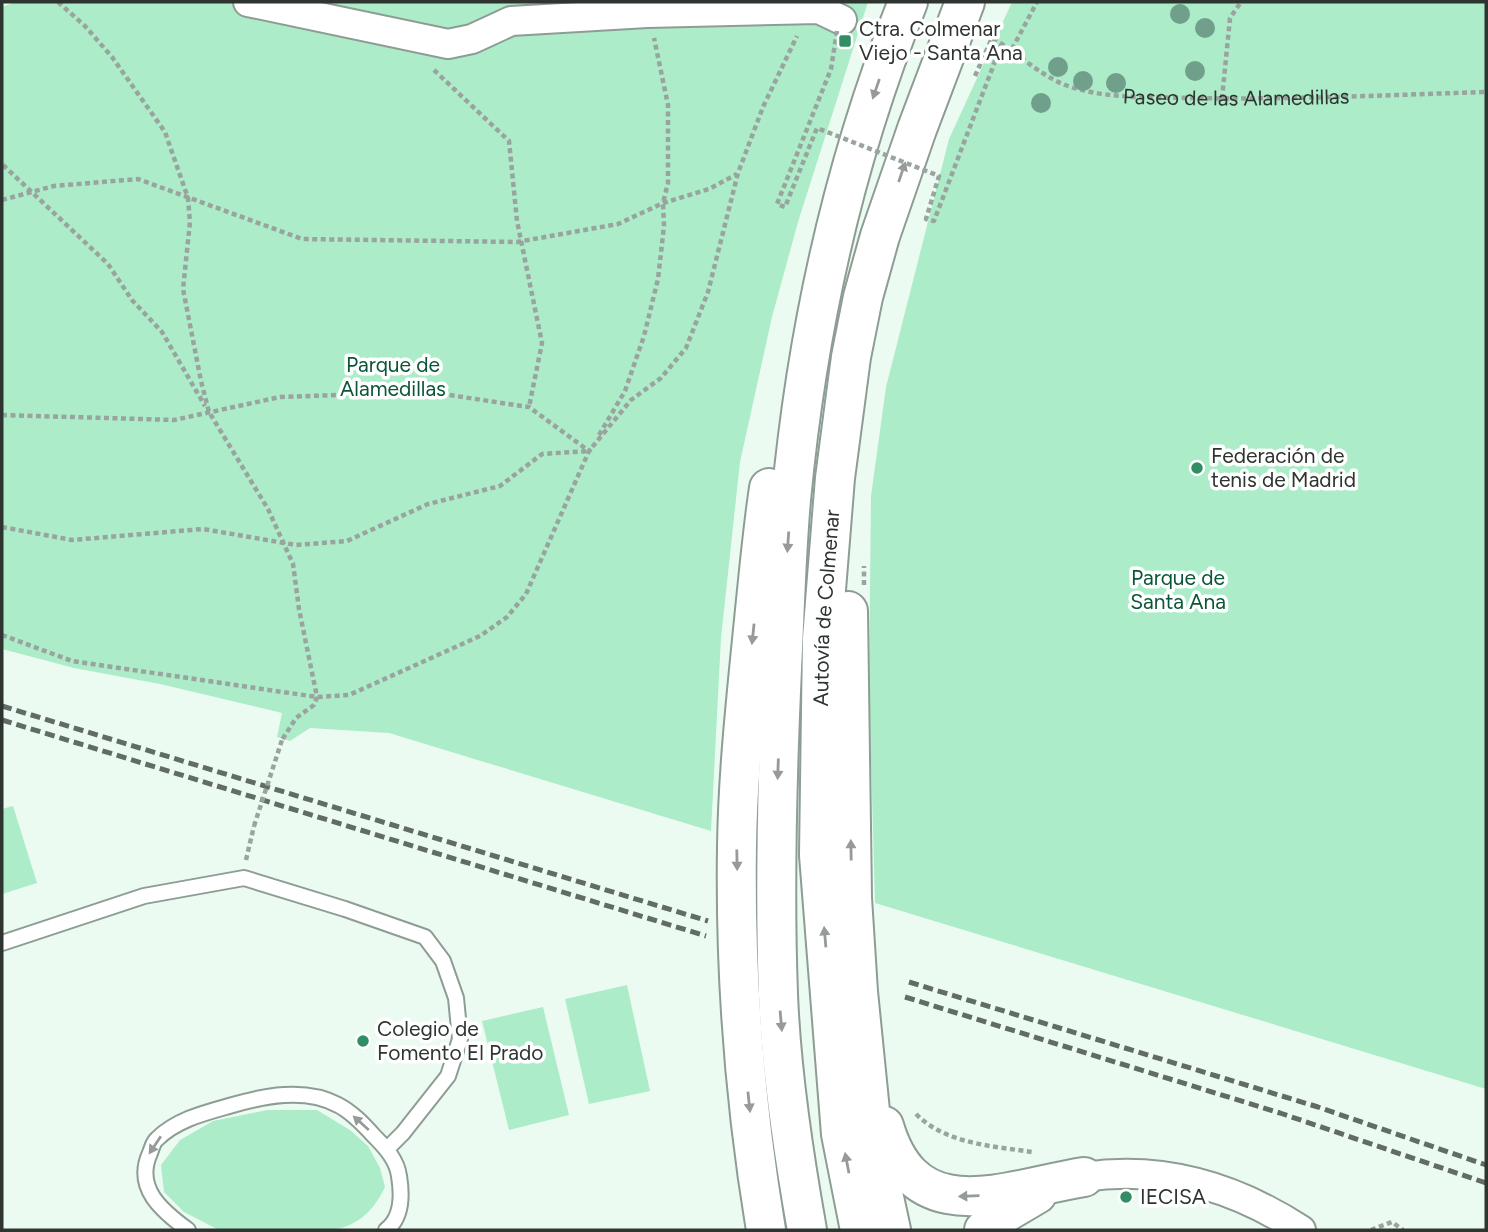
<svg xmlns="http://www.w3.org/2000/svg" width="1488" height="1232" viewBox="0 0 1488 1232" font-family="Figtree,sans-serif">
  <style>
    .green { fill: #acecc9 }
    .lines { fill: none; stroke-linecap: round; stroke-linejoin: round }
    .lane-casing { stroke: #8e9d94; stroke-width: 18 }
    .street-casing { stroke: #8e9d94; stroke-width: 32 }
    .highway-casing { stroke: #8e9d94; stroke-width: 42 }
    .path { stroke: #99a49e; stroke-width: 4.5; stroke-dasharray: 5 3.5; stroke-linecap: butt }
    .lane { stroke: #fff; stroke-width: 14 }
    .street { stroke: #fff; stroke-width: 28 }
    .highway { stroke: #fff; stroke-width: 38 }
    .rail { stroke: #626b65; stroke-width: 5; stroke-dasharray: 10 5; stroke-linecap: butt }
    .path-bridge { stroke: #99a49e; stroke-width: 4.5; stroke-dasharray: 5 3.5; stroke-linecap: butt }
    .tree { fill: #70a08c }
    .oneway { fill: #969a98 }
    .poi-dot { fill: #318d63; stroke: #fff; stroke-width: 2.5 }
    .labels { text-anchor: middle; stroke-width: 7; stroke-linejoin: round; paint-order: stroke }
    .poi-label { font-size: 21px; fill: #2e3430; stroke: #fff; text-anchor: start }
    .street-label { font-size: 21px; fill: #2e3430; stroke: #fff }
    .park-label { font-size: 21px; fill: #0a5638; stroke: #fff }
  </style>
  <rect width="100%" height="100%" fill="#ecfbf2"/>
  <g class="green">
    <path d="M15 2H868L798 222 772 317 740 462 721 638 711 831 389 733 310 728 290 741 277 737 282 713 160 684 74 668 2 649V7Z"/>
    <path d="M1012 2H1486V1089L875 903 869 683 871 496 886 387 949 139Z"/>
    <path d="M13 806 37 883 2 894V809Z"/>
    <path d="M627 985 650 1091 589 1104 565 999Z"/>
    <path d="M543 1007 569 1115 509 1130 482 1021Z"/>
    <path d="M267 1110H317L350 1130 368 1146 380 1168 385 1187C373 1212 356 1228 328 1230H219L184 1212 164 1192 161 1165 180 1140 213 1121Z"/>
  </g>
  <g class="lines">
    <defs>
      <g id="lane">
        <path d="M2 943 144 896 244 878 345 909 425 937 443 961 456 998 460 1039 448 1076 403 1133 387 1149"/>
        <path d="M188 1230C162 1211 134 1188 150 1153 152 1148 153 1142 157 1139 176 1120 204 1113 229 1106 263 1096 305 1087 338 1105 352 1112 364 1125 374 1136 385 1147 397 1160 399 1176 402 1194 402 1218 386 1230"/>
      </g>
      <g id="street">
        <path d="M248 2 448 44 472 39 511 21 647 13 819 9 842 20"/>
        <path d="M1084 1177C1164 1165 1235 1187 1301 1230"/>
      </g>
      <g id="highway">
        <path d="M848 611 852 898 858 992 874 1151 891 1230"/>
        <path d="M884 1126C915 1232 1004 1190 1084 1177"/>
        <path d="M766 1230C745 1104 735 974 737 846 738 774 746 701 753 630 758 582 762 535 769 488"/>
        <path d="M807 1230C793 1152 781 1073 778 994 774 886 777 777 782 669 785 612 786 556 791 500 807 329 844 161 908 2"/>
        <path id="s2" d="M860 1230 841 1134 819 855 822 639 835 478 851 357 863 297 880 236 917 129 965 2"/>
        <path d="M984 1230 1003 1214 1037 1194"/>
      </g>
    </defs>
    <use href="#lane" class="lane-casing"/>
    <use href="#street" class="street-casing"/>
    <use href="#highway" class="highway-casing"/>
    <g class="path">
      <path d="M58 2 85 26 112 57 165 132 188 198 190 222 183 289 201 381 209 412 268 509 293 564 299 609 317 697 314 705 296 718 282 740"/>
      <path d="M1012 49 1037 2"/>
      <path d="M434 70 509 141 517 221 542 343 529 407"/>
      <path id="s1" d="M975 76 992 38C1018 53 1040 76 1068 86 1107 99 1148 97 1189 98 1288 100 1387 95 1486 92"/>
      <path d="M1222 99 1230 18 1241 2"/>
      <path d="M3 165 108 264 132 300 162 332 205 406"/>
      <path d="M2 200 54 186 138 179 302 239 517 242 618 224 663 203 709 189 737 174"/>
      <path d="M2 415 174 420 280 397 429 392 529 407 589 451 591 449"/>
      <path d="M599 435 625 391 644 336 658 279 664 226 663 203 668 183V105L654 38"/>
      <path d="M2 527 72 540 203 529 296 545 347 541 428 504 500 486 542 454 589 451"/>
      <path d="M864 585V566"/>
      <path d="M2 635 72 661 317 697 349 695 480 636 507 617 526 594 589 451 631 400 661 378 686 348 708 292 738 173 763 107 797 36"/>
      <path d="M246 860 254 826"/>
      <path d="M916 1114C946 1144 992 1146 1032 1152"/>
      <path d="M1371 1230 1392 1222 1403 1230"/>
    </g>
    <use href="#lane" class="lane"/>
    <use href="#street" class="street"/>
    <use href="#highway" class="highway"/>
    <g class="rail">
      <path d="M2 706 708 921"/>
      <path d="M2 720 706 936"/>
      <path d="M909 982 1318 1107 1486 1165"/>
      <path d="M905 997 1280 1113 1486 1183"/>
    </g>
    <g class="path-bridge">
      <path d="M837 31 831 69 777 204 785 207 817 128 939 176 926 219 934 221 1002 43"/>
      <path d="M254 826 282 740"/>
    </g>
  </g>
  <g class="tree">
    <circle cx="1180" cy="14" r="10"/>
    <circle cx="1205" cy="28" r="10"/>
    <circle cx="1058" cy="67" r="10"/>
    <circle cx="1195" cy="71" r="10"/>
    <circle cx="1083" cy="81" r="10"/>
    <circle cx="1116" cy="83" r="10"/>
    <circle cx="1041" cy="103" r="10"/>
  </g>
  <defs><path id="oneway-solid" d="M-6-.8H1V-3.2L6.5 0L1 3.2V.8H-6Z" transform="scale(1.75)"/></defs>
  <g class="oneway">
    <use href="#oneway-solid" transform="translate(876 89) rotate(109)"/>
    <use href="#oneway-solid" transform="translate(902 172) rotate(-71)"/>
    <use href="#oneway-solid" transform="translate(788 542) rotate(94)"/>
    <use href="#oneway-solid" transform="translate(753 634) rotate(96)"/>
    <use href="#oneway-solid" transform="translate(778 769) rotate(92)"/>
    <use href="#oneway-solid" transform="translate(851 850) rotate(-91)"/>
    <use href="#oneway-solid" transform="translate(737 860) rotate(89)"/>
    <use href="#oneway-solid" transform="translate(825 937) rotate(-95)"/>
    <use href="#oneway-solid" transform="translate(781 1021) rotate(85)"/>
    <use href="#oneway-solid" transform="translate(749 1102) rotate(84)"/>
    <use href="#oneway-solid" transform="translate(361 1123) rotate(-138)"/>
    <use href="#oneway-solid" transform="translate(155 1145) rotate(124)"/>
    <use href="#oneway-solid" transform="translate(847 1163) rotate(-101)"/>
    <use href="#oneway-solid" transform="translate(969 1196) rotate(178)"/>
  </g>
  <g class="poi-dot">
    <rect x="838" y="34" width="14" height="14" rx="3.5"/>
    <circle cx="1197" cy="468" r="7"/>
    <circle cx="363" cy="1041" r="7"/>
    <circle cx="1126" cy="1197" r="7"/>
  </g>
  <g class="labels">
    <g class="poi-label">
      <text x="859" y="36">Ctra. Colmenar<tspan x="859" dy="24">Viejo - Santa Ana</tspan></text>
      <text x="1211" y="463">Federación de<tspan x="1211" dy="24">tenis de Madrid</tspan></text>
      <text x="377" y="1036">Colegio de<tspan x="377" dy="24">Fomento El Prado</tspan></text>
      <text x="1140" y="1204">IECISA</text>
    </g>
    <g class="street-label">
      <text dy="7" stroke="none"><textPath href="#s1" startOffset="301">Paseo de las Alamedillas</textPath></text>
      <text dy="7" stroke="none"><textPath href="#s2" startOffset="625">Autovía de Colmenar</textPath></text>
    </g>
    <g class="park-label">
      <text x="393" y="372">Parque de<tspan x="393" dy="24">Alamedillas</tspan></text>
      <text x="1178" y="585">Parque de<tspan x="1178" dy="24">Santa Ana</tspan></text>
    </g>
  </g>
  <rect width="1488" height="1232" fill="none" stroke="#2e3430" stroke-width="7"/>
</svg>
